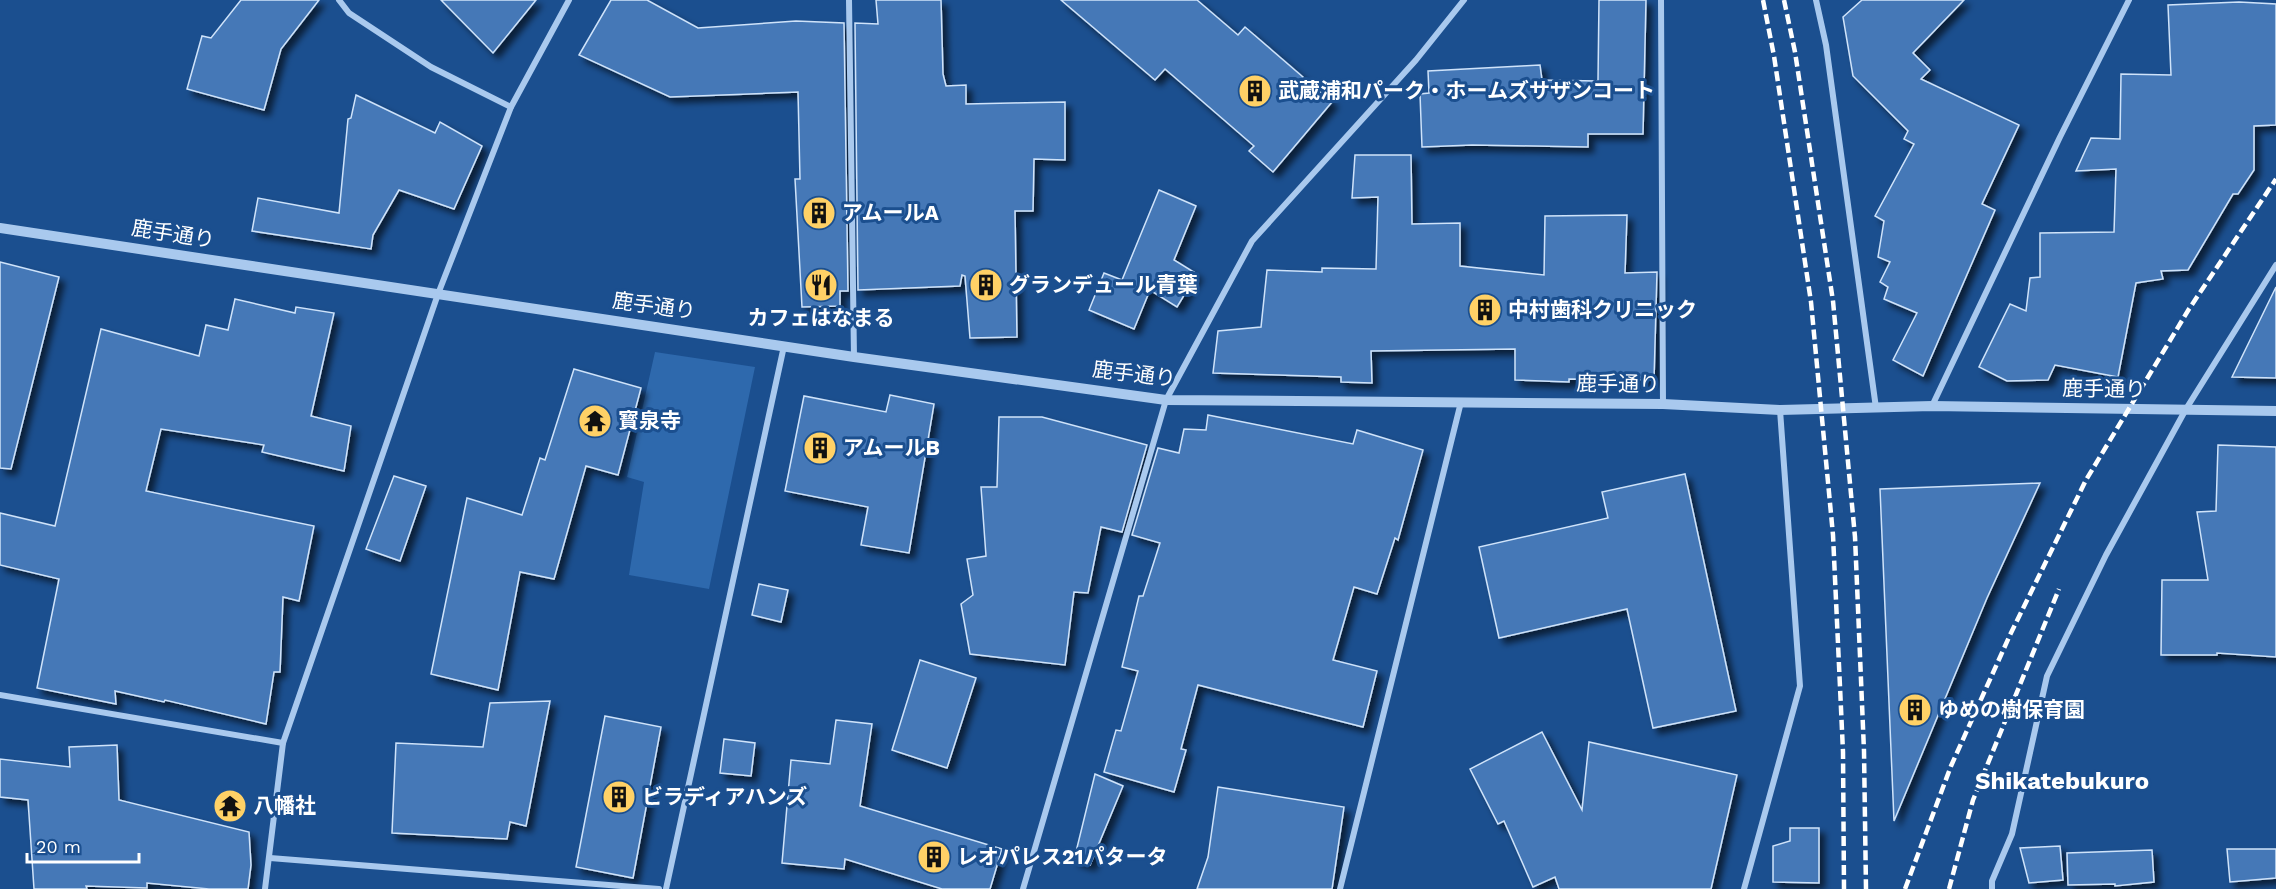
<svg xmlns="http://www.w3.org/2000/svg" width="2276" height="889" viewBox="0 0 2276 889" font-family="'Work Sans','Noto Sans JP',sans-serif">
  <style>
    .green { fill: #2e69ad }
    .building { fill: #4478b7; stroke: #cfe3fa; stroke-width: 1.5; filter: url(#shadow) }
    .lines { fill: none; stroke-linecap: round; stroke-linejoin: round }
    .minor { stroke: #a9c9ee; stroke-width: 6 }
    .tertiary { stroke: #a9c9ee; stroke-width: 10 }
    .rail { stroke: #fff; stroke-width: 4.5; stroke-dasharray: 10 4.5; stroke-linecap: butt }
    .labels { text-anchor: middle; stroke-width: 6; stroke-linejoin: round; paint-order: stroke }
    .poi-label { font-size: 21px; font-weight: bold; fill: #fff; stroke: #1b4f8f; text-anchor: start }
    .street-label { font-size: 21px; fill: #fff; stroke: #1b4f8f }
    .quarter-label { font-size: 24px; font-weight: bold; fill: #fff; stroke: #1b4f8f }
  </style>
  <defs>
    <filter id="shadow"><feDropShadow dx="5.5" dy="5.5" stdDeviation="3" flood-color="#0009"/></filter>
  </defs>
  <rect width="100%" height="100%" fill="#1b4f8f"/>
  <path class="green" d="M655 352 755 367 709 589 629 575 644 482 627 477Z"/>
  <g class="building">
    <path d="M241 0H319L281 49 264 110 187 89 202 36 211 38Z"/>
    <path d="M441 0H536L493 53Z"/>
    <path d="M611 0H647L698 28 796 21 844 23 848 291H840V306L802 307 795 179H800L798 92 670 97 579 55Z"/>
    <path d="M876 0H941L943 74 946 86 966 85V104L1065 102V160L1034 159 1033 211H1015L1017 337 970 338 965 276 962 275 960 286 858 290 855 23 878 24Z"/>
    <path d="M1061 0H1197L1238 35 1245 27 1332 102 1273 172 1249 151 1254 146 1165 69 1155 80Z"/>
    <path d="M1599 0H1646L1643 134H1588V147L1472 145 1422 147 1420 94 1429 93 1428 71 1540 65 1542 80 1598 81Z"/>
    <path d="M1862 0H1964L1913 53 1930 70 1921 79 2019 125 1982 204 1995 210 1923 376 1893 360 1917 313 1884 299 1888 287 1880 282 1890 262 1878 257 1884 221 1875 216 1914 144 1904 139 1908 131 1853 76 1843 17Z"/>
    <path d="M2239 2 2276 4V125L2254 126V170L2238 194H2233L2188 270 2161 271 2163 279 2136 283 2118 377 2055 365 2048 380 2007 381 1979 367 2010 304 2026 311 2030 278 2040 277V233L2114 232 2116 169 2076 171 2091 138 2120 139 2121 74 2171 75 2168 5Z"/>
    <path d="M356 95 435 133 440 122 482 146 454 209 399 190 373 235 371 249 252 231 258 198 339 213 348 119 351 118Z"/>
    <path d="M1355 155H1411L1412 224 1460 223V266L1544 275 1545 216 1627 215 1625 273 1657 272 1654 380 1569 379V382L1515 380V349L1371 351 1372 383 1341 382V377L1213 373 1218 331 1261 327 1267 270 1322 272V268L1376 269 1378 197 1352 198Z"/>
    <path d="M1159 190 1196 206 1174 260 1197 274 1177 307 1150 290 1134 329 1089 310 1104 273 1122 280Z"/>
    <path d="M0 262 59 277 11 469 0 468Z"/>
    <path d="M2276 287V378L2232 377Z"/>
    <path d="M235 299 295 313 296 307 334 313 311 416 351 426 344 471 262 452 264 445 161 429 146 491 314 526 299 601 283 597 280 672H274L266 724 165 700 164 702 115 691 116 704 37 688 59 579 0 565V513L55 526 101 329 199 356 206 325 228 330Z"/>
    <path d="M574 369 641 388 618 475 586 466 554 579 520 572 498 690 431 674 467 498 522 515 540 458 545 460Z"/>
    <path d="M890 395 934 404 909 553 861 545 868 507 785 491 804 396 886 412Z"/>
    <path d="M1208 415 1353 444 1357 430 1423 450 1398 540 1395 538 1377 594 1354 587 1333 660 1377 671 1363 727 1198 685 1181 749 1186 750 1174 792 1104 772 1116 730 1121 731 1138 671 1122 667 1139 596H1143L1160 543 1132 535 1158 448 1179 453 1184 429 1206 430Z"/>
    <path d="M999 417H1042L1147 445 1122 532 1101 527 1088 593 1074 592 1065 665 970 654 961 604 973 595 967 559 986 556 981 487H997Z"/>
    <path d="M2218 445 2276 447V657L2217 653V655H2161L2162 580H2208L2197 512 2216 511Z"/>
    <path d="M1685 474 1736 711 1653 728 1627 609 1499 638 1479 547 1608 518 1602 492Z"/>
    <path d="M394 476 426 486 400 561 366 549Z"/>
    <path d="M2040 483 1987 598 1894 821 1880 489Z"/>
    <path d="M759 584 788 590 781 622 752 615Z"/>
    <path d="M920 660 976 678 947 768 892 750Z"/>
    <path d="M550 701 526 826 510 822 507 839 392 833 396 743 483 747 490 703Z"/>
    <path d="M605 716 661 727 633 878 576 867Z"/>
    <path d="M836 720 872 724 860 806 1002 849 990 889H942L845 859 844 869 782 863 791 760 830 764Z"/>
    <path d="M1542 732 1582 810 1589 742 1737 775 1711 889H1559L1555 877 1533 887 1504 821 1498 824 1470 769Z"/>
    <path d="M724 739 755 743 751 776 720 773Z"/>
    <path d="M117 745 119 800 249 832 251 865 248 889H209L147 883V888L86 886 87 889H34L28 800 0 797V759L70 767 69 747Z"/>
    <path d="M1095 774 1123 786 1090 865 1074 860Z"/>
    <path d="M1218 787 1344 807 1332 889H1197L1208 857Z"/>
    <path d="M1790 828H1819V883L1773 882V846L1790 841Z"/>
    <path d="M2060 846 2063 880 2029 883 2020 848Z"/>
    <path d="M2227 849H2276V878L2230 882Z"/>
    <path d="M2152 850 2154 882 2115 886V884L2068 885 2067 853Z"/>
  </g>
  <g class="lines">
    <g class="minor">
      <path d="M339 0 349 13 431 67 511 107"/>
      <path d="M849 0 854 357"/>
      <path d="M1661 0 1663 404"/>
      <path d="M1816 0 1826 45 1876 408"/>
      <path d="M1932 406 2060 137 2129 0"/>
      <path d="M0 695 283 743"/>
      <path d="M270 858 659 889"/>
      <path d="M265 889 283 743 438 294 511 107 569 0"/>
      <path d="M666 889 784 346"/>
      <path d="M1023 889 1166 400 1252 241 1416 60 1464 0"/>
      <path d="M1340 889 1461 402"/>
      <path d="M1744 889 1800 686 1780 410"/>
      <path d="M1992 889V881L2012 834 2047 676 2106 555 2186 409 2276 265"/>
    </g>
    <path class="tertiary" d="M0 228 854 357 1166 400 1663 404 1780 410 1932 406 2276 411"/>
    <g class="rail">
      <path d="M1763 0 1774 56 1811 302 1833 535 1843 752 1844 889"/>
      <path d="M1784 0 1795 52 1833 301 1855 537 1864 751 1866 889"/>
      <path d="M1905 889 1951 766 2010 635 2086 480 2189 309 2276 179"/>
      <path d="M1949 889 1973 800 2059 589"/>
    </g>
  </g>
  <defs>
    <symbol id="building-disc" viewBox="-11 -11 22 22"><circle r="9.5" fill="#ffd166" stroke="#1b4f8f"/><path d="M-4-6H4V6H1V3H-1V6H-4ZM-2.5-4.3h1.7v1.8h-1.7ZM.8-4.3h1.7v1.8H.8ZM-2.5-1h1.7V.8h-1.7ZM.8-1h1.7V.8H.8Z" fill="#111"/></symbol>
    <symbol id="restaurant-disc" viewBox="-11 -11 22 22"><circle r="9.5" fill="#ffd166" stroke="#1b4f8f"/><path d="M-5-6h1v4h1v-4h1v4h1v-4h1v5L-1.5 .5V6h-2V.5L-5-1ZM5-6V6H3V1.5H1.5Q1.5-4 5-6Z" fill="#111"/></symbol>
    <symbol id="temple-disc" viewBox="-11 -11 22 22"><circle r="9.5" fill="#ffd166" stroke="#1b4f8f"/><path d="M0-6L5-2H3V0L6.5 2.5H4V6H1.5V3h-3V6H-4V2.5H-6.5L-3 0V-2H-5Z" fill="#111"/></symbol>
  </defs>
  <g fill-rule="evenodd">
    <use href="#building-disc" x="1236" y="72" width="38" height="38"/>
    <use href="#building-disc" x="800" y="194" width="38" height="38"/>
    <use href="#restaurant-disc" x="802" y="266" width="38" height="38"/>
    <use href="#building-disc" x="967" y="266" width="38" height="38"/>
    <use href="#building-disc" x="1466" y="291" width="38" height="38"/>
    <use href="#temple-disc" x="576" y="402" width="38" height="38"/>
    <use href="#building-disc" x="801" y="429" width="38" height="38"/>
    <use href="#building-disc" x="1896" y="691" width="38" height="38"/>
    <use href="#building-disc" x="600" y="778" width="38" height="38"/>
    <use href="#temple-disc" x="211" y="787" width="38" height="38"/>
    <use href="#building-disc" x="915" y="838" width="38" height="38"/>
  </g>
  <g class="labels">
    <g class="poi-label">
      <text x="1278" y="98">武蔵浦和パーク・ホームズサザンコート</text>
      <text x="842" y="220">アムールA</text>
      <text x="1009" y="292">グランデュール青葉</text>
      <text x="1508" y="317">中村歯科クリニック</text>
      <text x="821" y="325" text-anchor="middle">カフェはなまる</text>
      <text x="618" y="428">寳泉寺</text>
      <text x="843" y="455">アムールB</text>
      <text x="1938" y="717">ゆめの樹保育園</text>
      <text x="642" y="804">ビラディアハンズ</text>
      <text x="253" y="813">八幡社</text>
      <text x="957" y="864">レオパレス21パタータ</text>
    </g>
    <g class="street-label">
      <text transform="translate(173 234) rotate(9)" y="7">鹿手通り</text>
      <text transform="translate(654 306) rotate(8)" y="7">鹿手通り</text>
      <text transform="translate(1134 374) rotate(7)" y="7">鹿手通り</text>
      <text transform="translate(1618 384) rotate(1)" y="7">鹿手通り</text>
      <text transform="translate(2104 389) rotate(1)" y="7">鹿手通り</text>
    </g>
    <g class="quarter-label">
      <text x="2062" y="789">Shikatebukuro</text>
    </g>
  </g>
  <path d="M27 853v9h112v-9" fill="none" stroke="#ffffff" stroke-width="3"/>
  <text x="36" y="853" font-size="18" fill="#ffffff" stroke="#1b4f8f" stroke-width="4.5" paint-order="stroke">20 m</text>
</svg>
